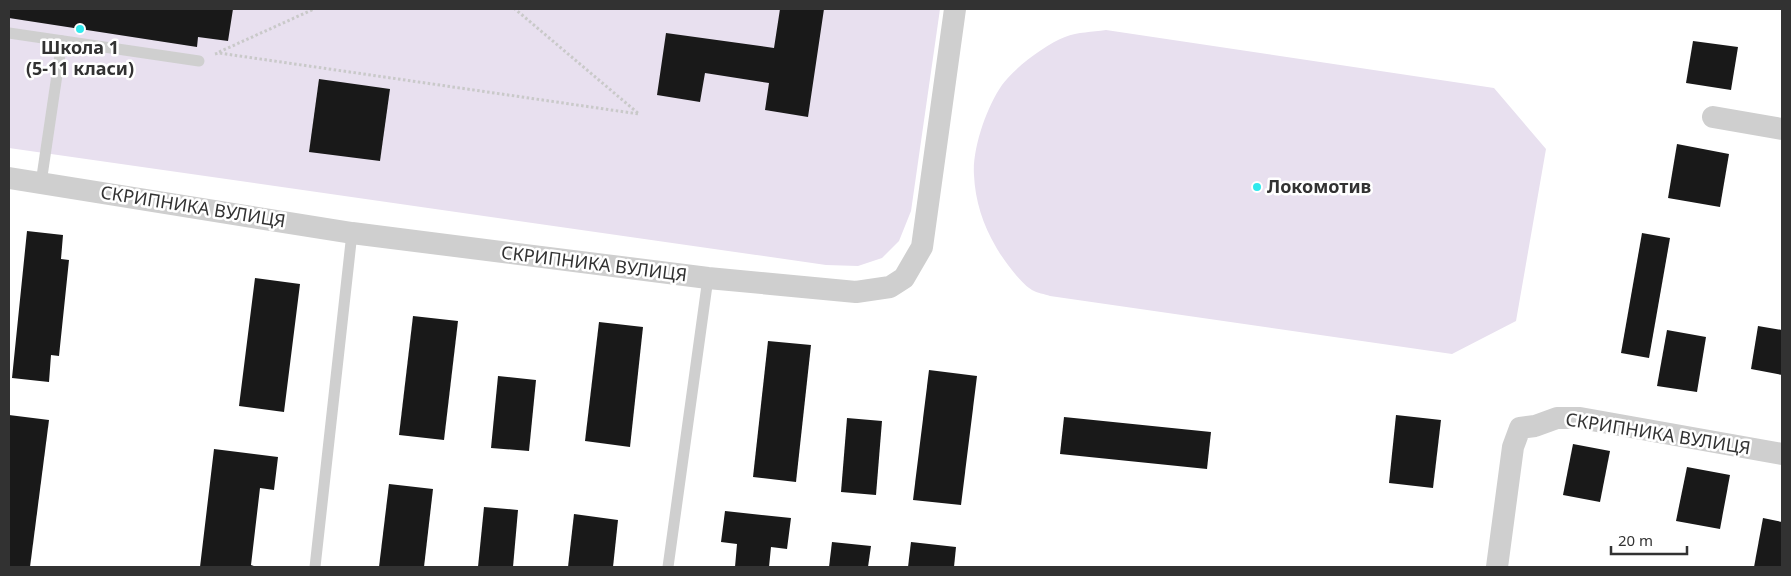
<svg xmlns="http://www.w3.org/2000/svg" width="1791" height="576" viewBox="0 0 1791 576" font-family="'Noto Sans',sans-serif">
  <style>
    .green { fill: #e8e0ef }
    .building { fill: #191919 }
    .lines { fill: none; stroke-linecap: round; stroke-linejoin: round }
    .path { stroke: #c9c9c9; stroke-width: 3; stroke-dasharray: 2.5 2.5; stroke-linecap: butt }
    .service { stroke: #cfcfcf; stroke-width: 11 }
    .minor { stroke: #cfcfcf; stroke-width: 22 }
    .poi-dot { fill: #30e9ed; stroke: #fff; stroke-width: 2 }
    .labels { text-anchor: middle; stroke-width: 5; stroke-linejoin: round; paint-order: stroke }
    .poi-label { font-size: 18px; font-weight: bold; fill: #323232; stroke: #fff }
    .street-label { font-size: 18px; fill: #323232; stroke: #fff }
  </style>
  <rect width="100%" height="100%" fill="#fff"/>
  <g class="green">
    <path d="M9 9H940L911 211 899 241 882 258 858 266 826 265 9 148Z"/>
    <path d="M1106 30 1494 88 1546 149 1516 321 1452 354 1050 296C1045 294 1037 293 1032 290 1021 284 1002 258 996 247 983 225 975 200 974 175 972 149 987 106 1002 85 1013 69 1046 44 1065 37 1078 32 1092 32 1106 30Z"/>
  </g>
  <g class="building">
    <path d="M9 9H233L228 41 198 37 197 47 9 18Z"/>
    <path d="M780 9H824L808 117 765 110 769 83 705 73 700 102 657 95 666 33 774 48Z"/>
    <path d="M1693 41 1738 47 1731 90 1686 83Z"/>
    <path d="M319 79 390 89 380 161 309 152Z"/>
    <path d="M1677 144 1729 154 1720 207 1668 198Z"/>
    <path d="M27 231 63 235 61 259 69 260 59 356 51 355 49 382 12 378Z"/>
    <path d="M1642 233 1670 238 1649 358 1621 353Z"/>
    <path d="M255 278 300 284 284 412 239 406Z"/>
    <path d="M413 316 458 321 444 440 399 435Z"/>
    <path d="M599 322 643 327 630 447 585 441Z"/>
    <path d="M1758 326 1782 330V375L1751 369Z"/>
    <path d="M1667 330 1706 337 1697 392 1657 386Z"/>
    <path d="M768 341 811 345 796 482 753 477Z"/>
    <path d="M929 370 977 376 961 505 913 500Z"/>
    <path d="M498 376 536 380 529 451 491 448Z"/>
    <path d="M9 415 49 420 30 567H9Z"/>
    <path d="M1396 415 1441 420 1433 488 1389 483Z"/>
    <path d="M1064 417 1211 432 1207 469 1060 454Z"/>
    <path d="M847 418 882 421 876 495 841 492Z"/>
    <path d="M1573 444 1610 451 1600 502 1563 495Z"/>
    <path d="M214 449 278 457 274 490 260 488 251 565 257 567H200Z"/>
    <path d="M1687 467 1730 475 1720 529 1676 521Z"/>
    <path d="M389 484 433 489 424 567H379Z"/>
    <path d="M484 507 518 510 513 567H478Z"/>
    <path d="M725 511 791 518 787 549 771 547 769 567H735L737 544 721 542Z"/>
    <path d="M574 514 618 520 613 567H568Z"/>
    <path d="M1763 518 1782 522V567H1754Z"/>
    <path d="M832 542 871 546 868 567H829Z"/>
    <path d="M911 542 956 547 954 567H908Z"/>
  </g>
  <g class="lines">
    <g class="path">
      <path d="M219 52 314 9"/>
      <path d="M215 54 219 53 639 114 515 9"/>
    </g>
    <g class="service">
      <path d="M9 33 199 61"/>
      <path d="M41 183 62 41"/>
      <path d="M315 567 352 233"/>
      <path d="M668 567 708 278"/>
    </g>
    <g class="minor">
      <path d="M1713 117 1782 129"/>
      <path d="M9 178 352 233 708 278 856 292 890 287 904 278 922 247 955 9"/>
      <path d="M1497 567 1513 447 1520 428 1535 426 1557 418H1580L1782 454"/>
    </g>
  </g>
  <g class="poi-dot">
    <circle cx="80" cy="29" r="5"/>
    <circle cx="1257" cy="187" r="5"/>
  </g>
  <g class="labels">
    <g class="poi-label">
      <text x="80" y="54">Школа 1<tspan x="80" dy="21">(5-11 класи)</tspan></text>
      <text x="1267" y="193" text-anchor="start">Локомотив</text>
    </g>
    <g class="street-label">
      <text transform="translate(193 207) rotate(9)" y="6">СКРИПНИКА ВУЛИЦЯ</text>
      <text transform="translate(594 264) rotate(7)" y="6">СКРИПНИКА ВУЛИЦЯ</text>
      <text transform="translate(1658 434) rotate(9)" y="6">СКРИПНИКА ВУЛИЦЯ</text>
    </g>
  </g>
  <rect width="1791" height="576" fill="none" stroke="#323232" stroke-width="20"/>
  <path d="M1611 546v8h76v-8" fill="none" stroke="#323232" stroke-width="2.5"/>
  <text x="1618" y="546" font-size="15" fill="#323232" stroke="#ffffff" stroke-width="4" paint-order="stroke">20 m</text>
</svg>
